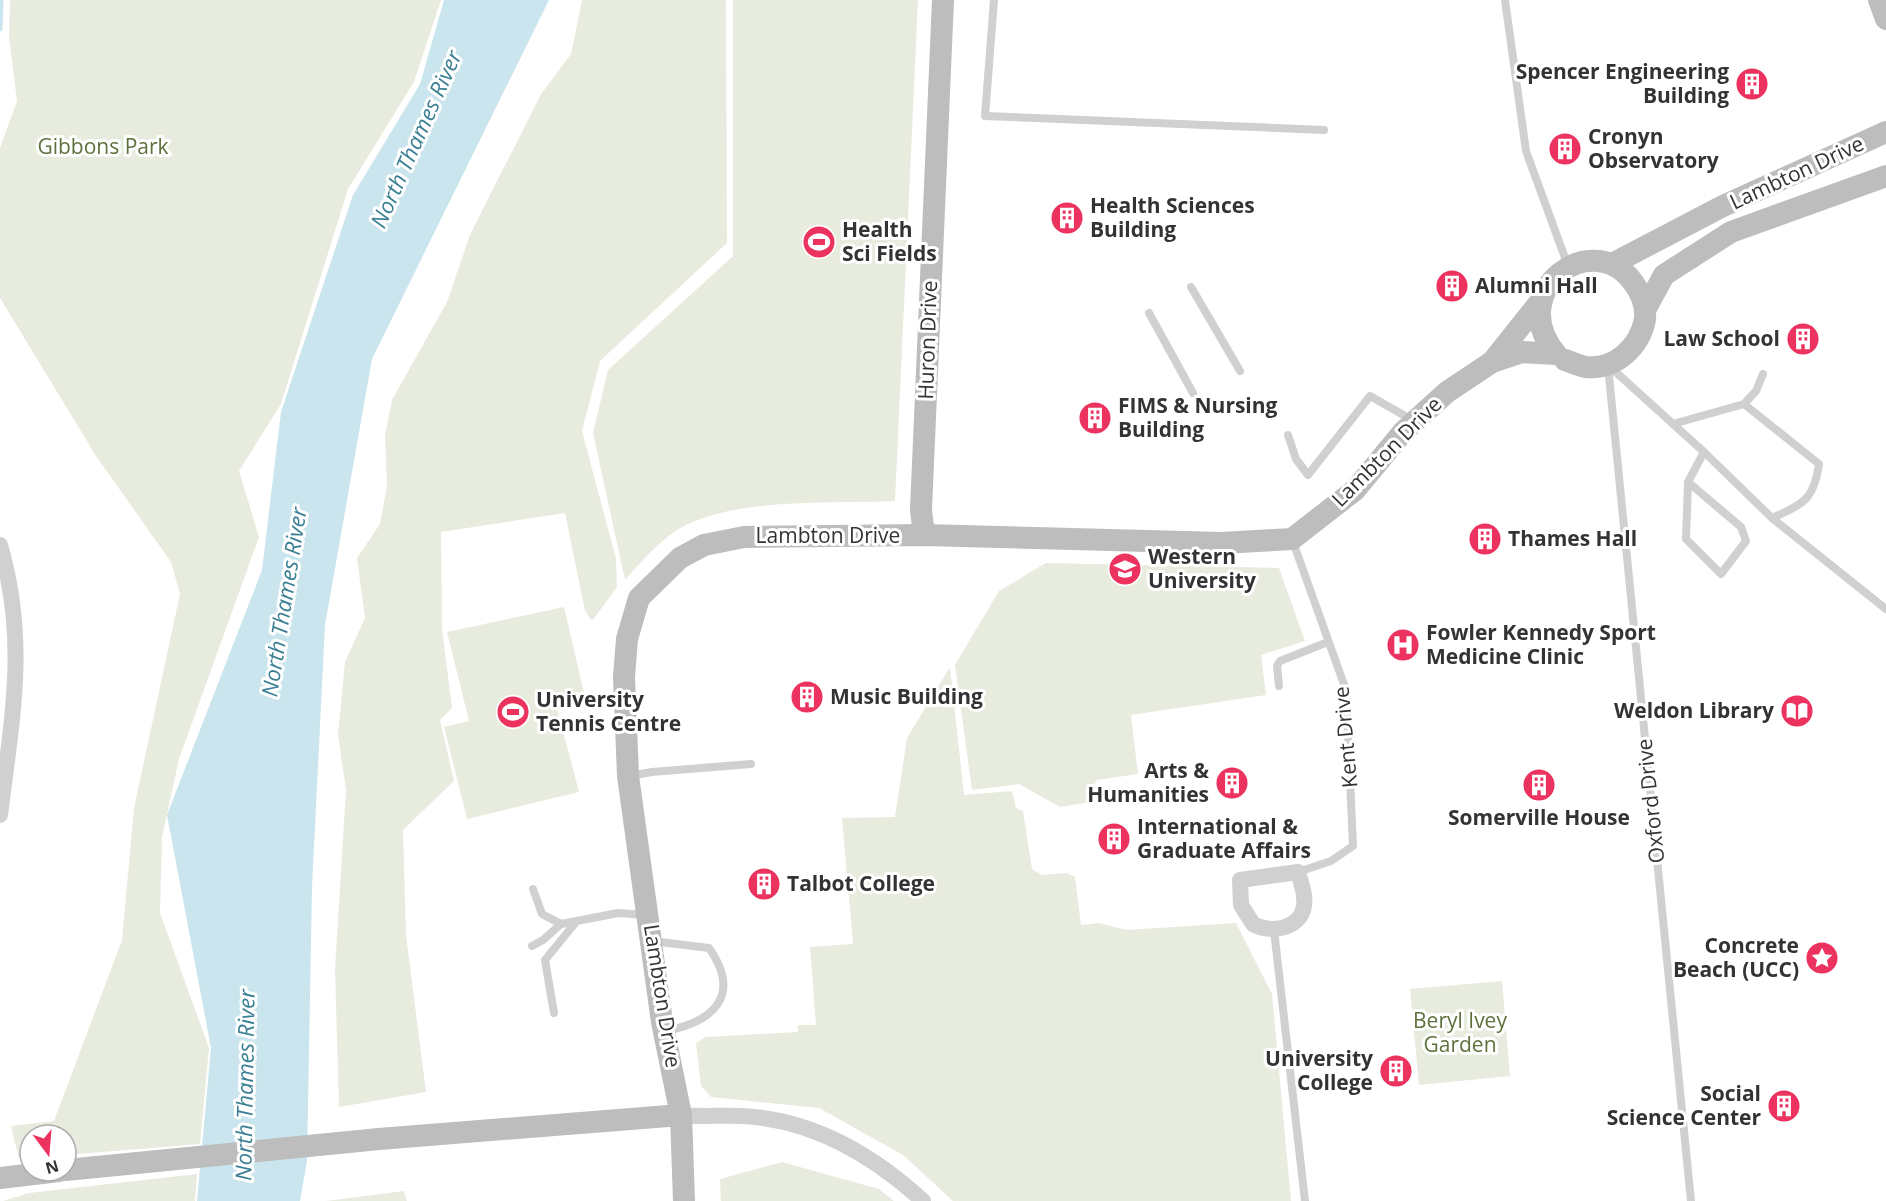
<svg xmlns="http://www.w3.org/2000/svg" width="1886" height="1201" viewBox="0 0 1886 1201" font-family="'Open Sans',sans-serif">
  <style>
    .green { fill: #e8ecde }
    .water { fill: #cae5ed }
    .lines { fill: none; stroke-linecap: round; stroke-linejoin: round }
    .stream { stroke: #cae5ed; stroke-width: 5 }
    .lane { stroke: #d0d0d0; stroke-width: 8 }
    .street { stroke: #d0d0d0; stroke-width: 16 }
    .secondary { stroke: #bdbdbd; stroke-width: 22 }
    .labels { text-anchor: middle; stroke-width: 6; stroke-linejoin: round; paint-order: stroke }
    .poi-label { font-size: 21px; font-weight: bold; fill: #333; stroke: #fff; text-anchor: start }
    .park-label { font-size: 21px; fill: #5e713d; stroke: #fff }
    .street-label { font-size: 21px; fill: #333; stroke: #fff }
    .water-label { font-size: 22px; font-style: italic; fill: #3a7f93; stroke: #fff }
  </style>
  <rect width="100%" height="100%" fill="#fff"/>
  <g class="green">
    <path d="M10 0H441L414 82 348 189 281 404 239 471 259 537 179 759 162 837 160 913 209 1048 200 1144 66 1155V1135H30V1158L19 1159 11 1126 54 1121 122 940 134 808 180 594 171 562 96 456 0 298V148L17 101 9 37Z"/>
    <path d="M582 0H726L727 243 600 361 582 431 616 559 617 587 592 621 585 611 565 513 441 532 442 629 452 708 440 720 454 781 403 830 406 935 426 1092 339 1107 335 969 346 790 338 735 345 662 365 618 357 558 380 524 387 486 385 435 392 400 447 302 470 235 541 94 571 54Z"/>
    <path d="M733 0H918L895 501C832 504 721 496 670 535 653 548 639 564 625 580L593 433 608 370 733 256Z"/>
    <path d="M1046 563 1279 568 1305 641 1261 655 1266 695 1131 715 1138 774 1097 780 1089 793 1090 802 1060 807 1019 784 972 790 955 665 999 591Z"/>
    <path d="M564 607 585 697 556 704 579 792 467 819 444 727 469 721 447 632Z"/>
    <path d="M950 667 964 795 1012 791 1016 808 1023 811 1032 869 1042 875 1067 873 1075 877 1081 925 1099 923 1127 930 1236 923 1272 994 1291 1201H953L903 1155 819 1108 711 1097 701 1086 696 1043 706 1037 798 1032V1025H816L810 947 853 944 842 818 895 817 907 738Z"/>
    <path d="M1502 981 1510 1076 1419 1085 1410 989Z"/>
    <path d="M782 1162 879 1189 894 1201H721L720 1179Z"/>
    <path d="M197 1174 195 1201H3L29 1193Z"/>
    <path d="M404 1191 407 1201H326Z"/>
  </g>
  <path class="water" d="M444 0H549L372 359 325 625 312 887 307 1161 300 1201H197L211 1048 167 815 262 570 281 412 353 195 420 84Z"/>
  <g class="lines">
    <path class="stream" d="M0 29 1 0"/>
    <g class="lane">
      <path d="M994 0 985 116 1324 130"/>
      <path d="M1505 0 1526 151 1568 266"/>
      <path d="M1191 287 1240 371"/>
      <path d="M1149 313 1193 393"/>
      <path d="M1608 365 1704 452 1688 482 1686 539 1721 574 1746 541 1741 527 1688 482"/>
      <path d="M1608 366 1691 1201"/>
      <path d="M1744 404 1756 391 1763 374"/>
      <path d="M1673 424 1744 404 1819 464C1814 499 1804 504 1772 518"/>
      <path d="M1288 435 1296 459 1308 475 1370 396 1414 421"/>
      <path d="M1704 452 1772 518 1886 609"/>
      <path d="M1292 539 1346 690 1353 846 1331 861 1298 872"/>
      <path d="M1279 686 1277 666 1280 661 1328 642"/>
      <path d="M629 776 652 772 751 764"/>
      <path d="M533 889 542 914 561 924 618 913 645 915"/>
      <path d="M1274 930 1305 1201"/>
      <path d="M652 941 709 948C742 995 714 1022 665 1031"/>
      <path d="M532 946 543 940 561 924"/>
      <path d="M554 1013 545 960 576 922"/>
    </g>
    <g class="street">
      <path d="M0 545C28 641 12 718 0 815"/>
      <path d="M1298 872C1301 883 1306 895 1304 906 1301 929 1270 934 1253 924L1241 905 1240 880Z"/>
      <path d="M681 1115C702 1117 721 1115 741 1116 811 1119 873 1155 923 1201"/>
    </g>
    <g class="secondary">
      <path d="M1879 0 1886 19"/>
      <path d="M1612 264 1723 206 1886 132"/>
      <path d="M1645 310 1664 275 1731 232 1886 176"/>
      <path d="M1556 354C1503 290 1595 224 1635 285 1642 295 1646 307 1645 319 1640 347 1615 370 1586 367 1579 366 1571 362 1565 360"/>
      <path d="M1492 362 1539 303"/>
      <path d="M924 535 921 510 943 0"/>
      <path d="M66 1170 379 1139 681 1115"/>
      <path d="M0 1178 59 1171"/>
      <path d="M684 1201 681 1115 662 1022 628 776 624 677 627 639 639 598 680 558 704 545 744 537 924 535 1222 543 1292 539 1355 490 1403 432 1447 392 1492 362 1522 352 1556 354"/>
    </g>
  </g>
  <defs>
    <symbol id="building-disc" viewBox="-11 -11 22 22"><circle r="9.5" fill="#ec325f" stroke="#fff"/><path d="M-4-6H4V6H1V3H-1V6H-4ZM-2.5-4.3h1.7v1.8h-1.7ZM.8-4.3h1.7v1.8H.8ZM-2.5-1h1.7V.8h-1.7ZM.8-1h1.7V.8H.8Z" fill="#fff"/></symbol>
    <symbol id="stadium-disc" viewBox="-11 -11 22 22"><circle r="9.5" fill="#ec325f" stroke="#fff"/><path d="M0-5a6.5 5 0 1 0 0 10a6.5 5 0 1 0 0-10ZM-3.5-1.8h7v3.6h-7Z" fill="#fff"/></symbol>
    <symbol id="university-disc" viewBox="-11 -11 22 22"><circle r="9.5" fill="#ec325f" stroke="#fff"/><path d="M0-5L7-2L0 1L-7-2ZM-4 1L0 2.5L4 1V4Q0 6-4 4Z" fill="#fff"/></symbol>
    <symbol id="hospital-disc" viewBox="-11 -11 22 22"><circle r="9.5" fill="#ec325f" stroke="#fff"/><path d="M-5-5h3v3.5h4V-5h3V5h-3V1.5h-4V5h-3Z" fill="#fff"/></symbol>
    <symbol id="library-disc" viewBox="-11 -11 22 22"><circle r="9.5" fill="#ec325f" stroke="#fff"/><path d="M-6-4Q-3-5.5-.7-3.5V5Q-3 3-6 4ZM6-4Q3-5.5 .7-3.5V5Q3 3 6 4Z" fill="#fff"/></symbol>
    <symbol id="sight-disc" viewBox="-11 -11 22 22"><circle r="9.5" fill="#ec325f" stroke="#fff"/><path d="M0-6L1.8-2.2L6-1.7L2.9 1.2L3.7 5.4L0 3.3L-3.7 5.4L-2.9 1.2L-6-1.7L-1.8-2.2Z" fill="#fff"/></symbol>
  </defs>
  <g fill-rule="evenodd">
    <use href="#building-disc" x="1733" y="65" width="38" height="38"/>
    <use href="#building-disc" x="1546" y="130" width="38" height="38"/>
    <use href="#building-disc" x="1048" y="199" width="38" height="38"/>
    <use href="#stadium-disc" x="800" y="223" width="38" height="38"/>
    <use href="#building-disc" x="1433" y="267" width="38" height="38"/>
    <use href="#building-disc" x="1784" y="320" width="38" height="38"/>
    <use href="#building-disc" x="1076" y="399" width="38" height="38"/>
    <use href="#building-disc" x="1466" y="520" width="38" height="38"/>
    <use href="#university-disc" x="1106" y="550" width="38" height="38"/>
    <use href="#hospital-disc" x="1384" y="626" width="38" height="38"/>
    <use href="#building-disc" x="788" y="678" width="38" height="38"/>
    <use href="#library-disc" x="1778" y="692" width="38" height="38"/>
    <use href="#stadium-disc" x="494" y="693" width="38" height="38"/>
    <use href="#building-disc" x="1213" y="764" width="38" height="38"/>
    <use href="#building-disc" x="1520" y="766" width="38" height="38"/>
    <use href="#building-disc" x="1095" y="820" width="38" height="38"/>
    <use href="#building-disc" x="745" y="865" width="38" height="38"/>
    <use href="#sight-disc" x="1803" y="939" width="38" height="38"/>
    <use href="#building-disc" x="1377" y="1052" width="38" height="38"/>
    <use href="#building-disc" x="1765" y="1087" width="38" height="38"/>
  </g>
  <g class="labels">
    <g class="poi-label">
      <text x="1729" y="79" text-anchor="end">Spencer Engineering<tspan x="1729" dy="24">Building</tspan></text>
      <text x="1588" y="144">Cronyn<tspan x="1588" dy="24">Observatory</tspan></text>
      <text x="1090" y="213">Health Sciences<tspan x="1090" dy="24">Building</tspan></text>
      <text x="842" y="237">Health<tspan x="842" dy="24">Sci Fields</tspan></text>
      <text x="1475" y="293">Alumni Hall</text>
      <text x="1780" y="346" text-anchor="end">Law School</text>
      <text x="1118" y="413">FIMS &amp; Nursing<tspan x="1118" dy="24">Building</tspan></text>
      <text x="1508" y="546">Thames Hall</text>
      <text x="1148" y="564">Western<tspan x="1148" dy="24">University</tspan></text>
      <text x="1426" y="640">Fowler Kennedy Sport<tspan x="1426" dy="24">Medicine Clinic</tspan></text>
      <text x="830" y="704">Music Building</text>
      <text x="536" y="707">University<tspan x="536" dy="24">Tennis Centre</tspan></text>
      <text x="1774" y="718" text-anchor="end">Weldon Library</text>
      <text x="1209" y="778" text-anchor="end">Arts &amp;<tspan x="1209" dy="24">Humanities</tspan></text>
      <text x="1539" y="825" text-anchor="middle">Somerville House</text>
      <text x="1137" y="834">International &amp;<tspan x="1137" dy="24">Graduate Affairs</tspan></text>
      <text x="787" y="891">Talbot College</text>
      <text x="1799" y="953" text-anchor="end">Concrete<tspan x="1799" dy="24">Beach (UCC)</tspan></text>
      <text x="1373" y="1066" text-anchor="end">University<tspan x="1373" dy="24">College</tspan></text>
      <text x="1761" y="1101" text-anchor="end">Social<tspan x="1761" dy="24">Science Center</tspan></text>
    </g>
    <g class="park-label">
      <text x="103" y="154">Gibbons Park</text>
      <text x="1460" y="1028">Beryl Ivey<tspan x="1460" dy="24">Garden</tspan></text>
    </g>
    <g class="street-label">
      <text transform="translate(1797 173) rotate(-25)" y="7">Lambton Drive</text>
      <text transform="translate(928 340) rotate(-88)" y="7">Huron Drive</text>
      <text transform="translate(1387 452) rotate(-45)" y="7">Lambton Drive</text>
      <text x="828" y="543">Lambton Drive</text>
      <text transform="translate(1346 737) rotate(-95)" y="7">Kent Drive</text>
      <text transform="translate(1651 801) rotate(-96)" y="7">Oxford Drive</text>
      <text transform="translate(662 996) rotate(81)" y="7">Lambton Drive</text>
    </g>
    <g class="water-label">
      <text transform="translate(416 139) rotate(-66)" y="8">North Thames River</text>
      <text transform="translate(284 602) rotate(-81)" y="8">North Thames River</text>
      <text transform="translate(245 1085) rotate(-89)" y="8">North Thames River</text>
    </g>
  </g>
  <g transform="translate(48 1153) rotate(164)"><circle r="28" fill="#ffffff" stroke="#adadad" stroke-width="1.5"/>
  <path d="M0-4.5L10 22L0 15L-10 22Z" fill="#ec325f"/>
  <text y="-9" font-size="16" font-weight="bold" text-anchor="middle" fill="#333333">N</text>
  </g>
</svg>
